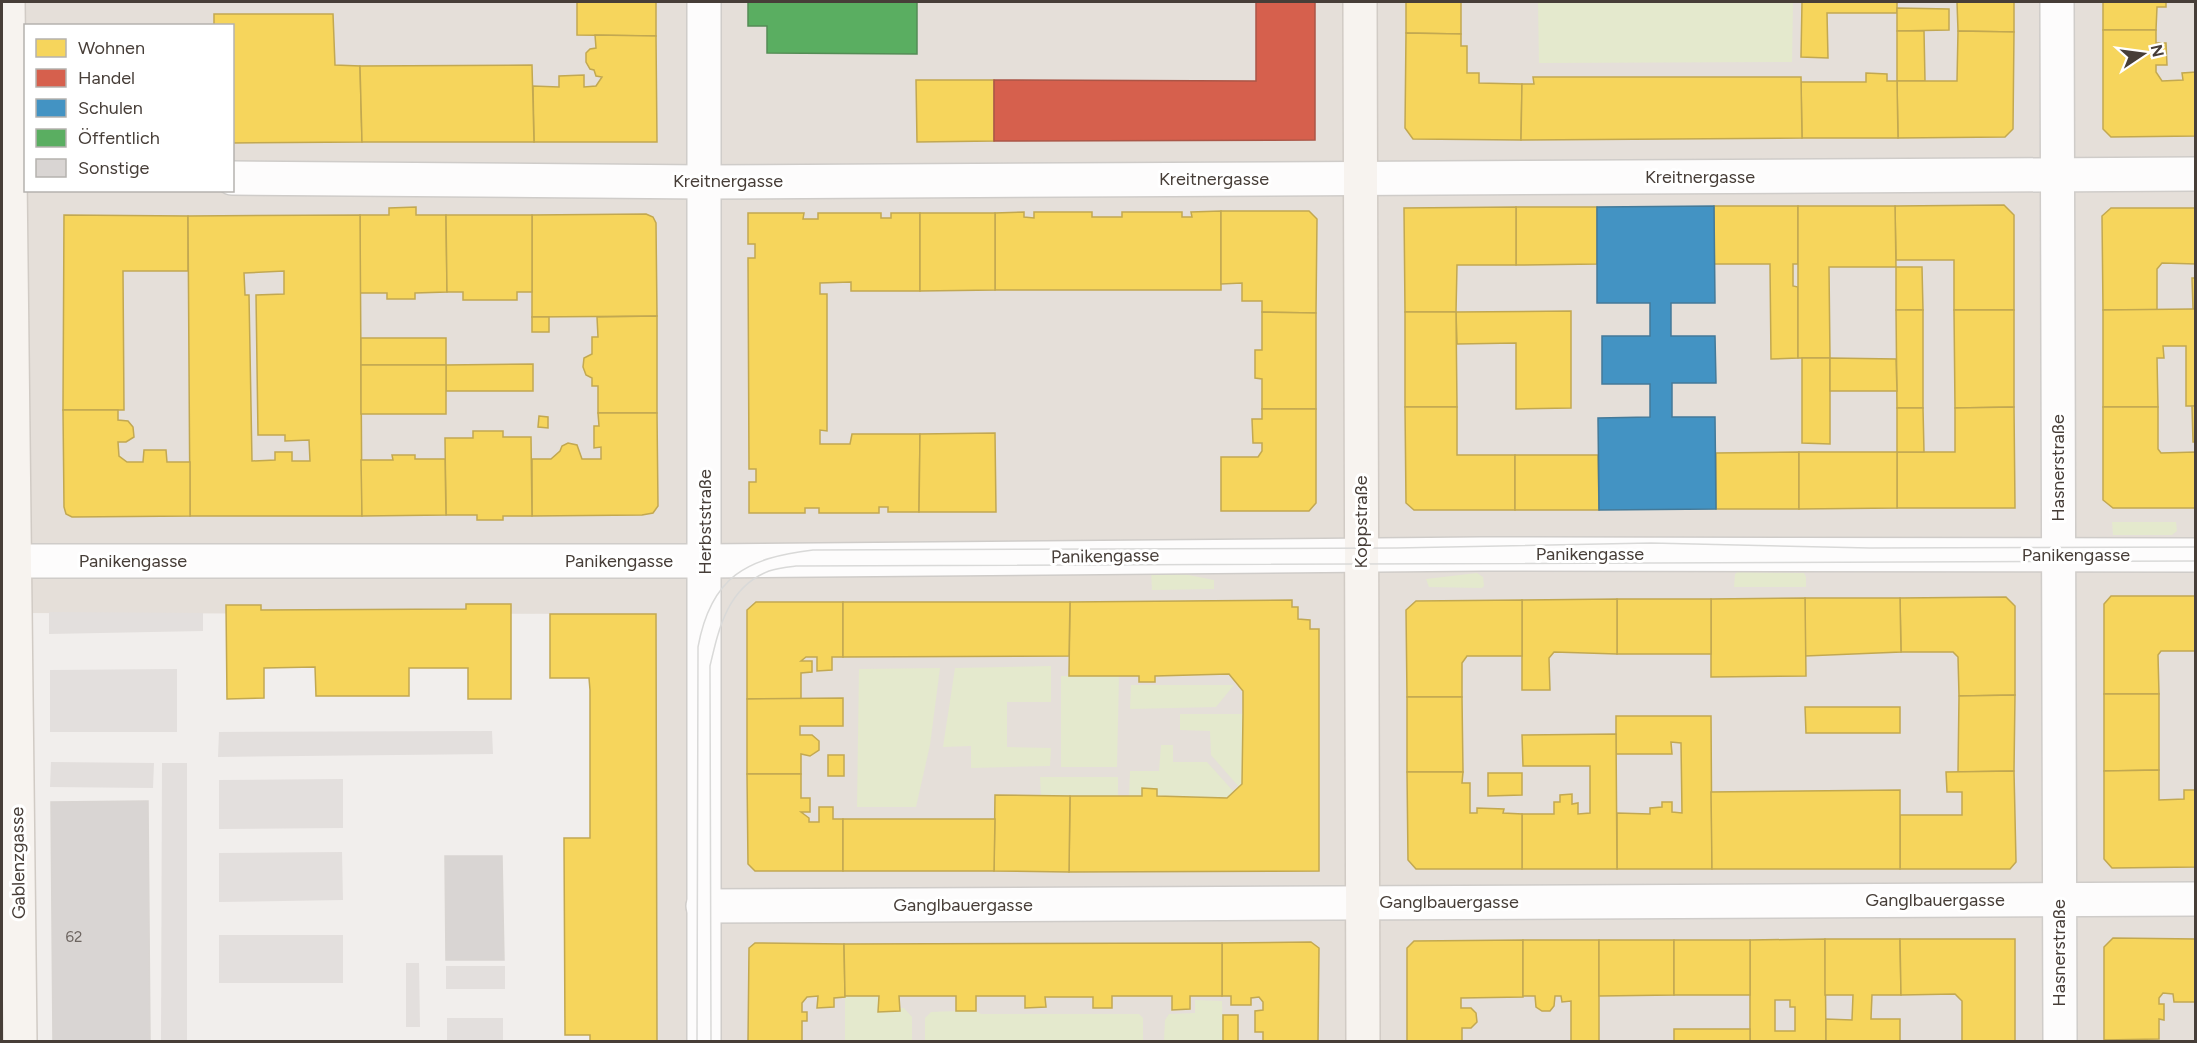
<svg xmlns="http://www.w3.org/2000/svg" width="2197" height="1043" viewBox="0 0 2197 1043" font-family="Figtree,sans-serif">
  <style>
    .residential { fill: #e5dfd9; fill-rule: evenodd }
    .green { fill: #e4e9cd }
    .parking { fill: #e3dfdd }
    .homes { fill: #f6d55c; stroke: #c2a851; stroke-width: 1.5; fill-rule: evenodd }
    .shops { fill: #d6604d; stroke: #ab5647; stroke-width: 1.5 }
    .schools { fill: #4393c3; stroke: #447a99; stroke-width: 1.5 }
    .public { fill: #5aae61; stroke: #548c55; stroke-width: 1.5 }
    .building { fill: #d9d5d3; stroke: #d9d5d2; stroke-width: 1.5 }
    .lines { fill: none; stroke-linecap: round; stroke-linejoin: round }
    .minor-casing { stroke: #cfccc9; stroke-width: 36 }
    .secondary-casing { stroke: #d1cbc5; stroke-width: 36 }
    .minor { stroke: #fdfcfc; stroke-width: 33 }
    .secondary { stroke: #f7f3ef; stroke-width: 33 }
    .tram { stroke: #d9d9d8; stroke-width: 1.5 }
    .labels { text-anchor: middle; stroke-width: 6; stroke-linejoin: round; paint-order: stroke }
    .number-label { font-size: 15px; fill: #6d6560 }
    .street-label { font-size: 18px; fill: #473e38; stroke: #fff }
  </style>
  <rect width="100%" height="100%" fill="#f1eeec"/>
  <path class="residential" d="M2 2H2195V1041H657L655 614 2 613ZM26 26H232V190H26Z"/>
  <g class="green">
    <path d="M1538 2H1793L1792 62 1539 63Z"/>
    <path d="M2112 522H2176L2177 531 2172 535H2113Z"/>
    <path d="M1151 570 1168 571 1214 580V589L1152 590Z"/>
    <path d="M1738 572 1804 573 1806 577V587H1734L1735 574Z"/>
    <path d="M1477 573 1483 577 1484 586 1482 588 1429 587 1426 579Z"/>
    <path d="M1051 666V702H1007V747L1051 748 1050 766 971 768V746L943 747 955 668Z"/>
    <path d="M940 668 930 745 916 807H857L859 669Z"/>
    <path d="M1061 676H1119L1117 767H1061Z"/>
    <path d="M1131 685H1234L1216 707 1130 709Z"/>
    <path d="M1180 714H1243L1242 784 1239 787 1211 755 1210 731 1180 730Z"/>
    <path d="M1161 745H1173V762H1207L1234 792 1227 798 1157 796V789L1143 788 1142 796H1129L1130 771H1159Z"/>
    <path d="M1040 777H1118V796H1041Z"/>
    <path d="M845 996H879V1012L899 1011V1008H904L912 1017V1041H845Z"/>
    <path d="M1195 1000 1222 1001 1223 1041H1164L1165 1020 1169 1014 1195 1013Z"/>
    <path d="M956 1011H976L981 1014H1139L1143 1018V1041H925V1018L931 1012Z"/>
  </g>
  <g class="parking">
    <path d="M49 612 203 613V631L49 634Z"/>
    <path d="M177 669V732H50V670Z"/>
    <path d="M492 731 493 754 218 757 219 732Z"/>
    <path d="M51 762 154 763 153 788 50 787Z"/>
    <path d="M162 763H187V1041H161Z"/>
    <path d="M343 779V828L219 829V780Z"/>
    <path d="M342 852 343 900 219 902V853Z"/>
    <rect x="219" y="935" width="124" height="48"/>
    <path d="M406 963H419L420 1027H406Z"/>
    <rect x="446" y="966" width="59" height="23"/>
    <rect x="447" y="1018" width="56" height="23"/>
  </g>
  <g class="homes">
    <path d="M577 2H656V36L577 35Z"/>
    <path d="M1406 2H1461V34L1406 33Z"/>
    <path d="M1802 2H1897V13H1827L1828 58 1801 57Z"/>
    <path d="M1957 2H2014V32L1958 31Z"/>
    <path d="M2103 2H2166V7H2157L2156 30H2103Z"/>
    <path d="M1897 8 1949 9V30L1897 31Z"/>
    <path d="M214 14H333L335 65 360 66 362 142 232 143V26H214Z"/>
    <path d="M2103 30H2156V43H2166L2167 65H2156V72L2162 81 2183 80 2182 73 2196 72V136L2111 137 2103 129Z"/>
    <path d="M1897 31H1924L1925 81H1897Z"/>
    <path d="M1958 31 2014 32 2013 129 2005 137 1898 138 1897 81H1957Z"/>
    <path d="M1406 33 1461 34V46H1467V73H1479V83L1522 84 1521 140 1413 139 1405 128Z"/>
    <path d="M595 35 656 36 657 142H534L533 86 559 87V76L584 75V87L596 86 602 77 596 76 594 70 590 69 586 62V53L590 49 596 48Z"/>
    <path d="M532 65 534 142H362L360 66Z"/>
    <path d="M1866 73 1887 74V81H1897L1898 138H1802L1801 82H1866Z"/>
    <path d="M1533 77H1801L1802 138 1521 140 1522 84H1534Z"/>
    <path d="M916 80H994V141L917 142Z"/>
    <path d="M2004 205 2014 215V310H1954V260H1896L1895 206Z"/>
    <path d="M1714 206H1798V264H1793V286L1798 287V358L1771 359 1770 264H1714Z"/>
    <path d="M1798 206H1895L1896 267H1829L1830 358H1798Z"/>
    <path d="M416 207V215H446L447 292 415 293V299H387V293H360V215H389V208Z"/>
    <path d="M1516 207H1597V264L1516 265Z"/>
    <path d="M1516 207V265H1457L1456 312H1405L1404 208Z"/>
    <path d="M2111 208H2196V264L2162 263 2157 269V310H2103L2102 216Z"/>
    <path d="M1221 211V290H995V213L1024 212V217L1034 218V212H1092V217H1122V212H1182V217H1192L1191 212Z"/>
    <path d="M1221 211H1309L1317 219 1316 313 1262 312V301H1242V283L1221 284Z"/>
    <path d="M748 213H804L803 219H818V213H881V218H891V213H920V291H851V282L820 283V294H827V431L820 430V444H850L852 434H920L919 512H888V507H879V513H819V508H805V513H749V482H756V469H749L748 258H755V244H748Z"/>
    <path d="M920 213H995V290L920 291Z"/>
    <path d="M646 214 653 217 656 223 657 316 532 317V215Z"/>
    <path d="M64 215 188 216V271H123L124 410H63Z"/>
    <path d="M360 215 362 516H190L188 216ZM284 271V294L256 295 258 435H285V441L309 440 310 461H292V452H275V460L252 461 249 295H245L244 273Z"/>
    <path d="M446 215H532V292H517V300H463V292H447Z"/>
    <path d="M1896 267H1922L1923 310H1896Z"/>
    <path d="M2192 278H2196V309H2193Z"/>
    <path d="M2193 309H2196V406H2186V346H2163L2164 358H2157L2158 407H2103V310Z"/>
    <path d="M1896 310H1923V408H1897Z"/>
    <path d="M1954 310H2014V407L1955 408Z"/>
    <path d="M1571 311V408L1516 409V343L1457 344 1456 312Z"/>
    <path d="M1262 312 1316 313V409H1262V379L1255 378V350H1262Z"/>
    <path d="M1405 312H1456L1457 407H1405Z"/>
    <path d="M657 316V413H598V386H592V378L586 375 583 367 584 358 592 354V337H598L597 317Z"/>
    <rect x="532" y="317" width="17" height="15"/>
    <rect x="361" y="338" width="85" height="27"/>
    <path d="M1802 358H1830V444L1802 443Z"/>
    <path d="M1830 358 1896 359 1897 391H1830Z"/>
    <path d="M533 364V391H446V365Z"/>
    <rect x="361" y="365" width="85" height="49"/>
    <path d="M2192 406H2196V442H2193Z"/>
    <path d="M1405 407H1457V455H1515V510H1414L1406 503Z"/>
    <path d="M2014 407 2015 508H1897V452H1955V408Z"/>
    <path d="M2103 407H2158V449L2161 453 2196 452V508H2113L2103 500Z"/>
    <path d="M1897 408H1923L1924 452H1897Z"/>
    <path d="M1262 409H1316V503L1309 511H1221V457H1258L1262 451V443H1253L1252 419H1262Z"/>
    <path d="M63 410H118V420L128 421 133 427 134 437 126 442H118L119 456 127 462H143L144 450H166L167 462H190V516L72 517 66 514 64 507Z"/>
    <path d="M598 413H657L658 506 653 513 642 515 532 516V459H551L560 451 562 446 568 443 577 445 582 459H601V447L594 448V426H599Z"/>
    <path d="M539 416 548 417V428L538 427Z"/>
    <path d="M473 431H503V437H531L532 516H503V520H477V515H446L445 438H473Z"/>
    <path d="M995 433 996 512H919L920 434Z"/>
    <path d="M1799 452V509H1716V453Z"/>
    <path d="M1799 452H1897V508L1799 509Z"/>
    <path d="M392 455H415V459H445L446 515 362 516 361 460H393Z"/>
    <path d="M1515 455H1598L1599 510H1515Z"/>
    <path d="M2111 596H2196V651H2161L2158 655 2159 694H2104V604Z"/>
    <path d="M2006 597 2015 606V695L1959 696 1958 657 1953 652H1901L1900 598Z"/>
    <path d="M1805 598H1900L1901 652 1805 656Z"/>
    <path d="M1805 598 1806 676 1711 677V599Z"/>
    <rect x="1617" y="599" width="94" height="55"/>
    <path d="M1617 599V654L1554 652 1549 658 1550 690H1522V600Z"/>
    <path d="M1292 600V607H1298V619L1310 620V629H1319V871L1069 872 1070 796H1142V788L1157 789V796L1227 798 1242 784 1243 714V691L1229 674 1155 676V682H1139V676H1069L1070 602Z"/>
    <path d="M1522 600V656H1467L1462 663V697H1407L1406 610 1416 601Z"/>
    <path d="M756 602H843V657H832V670L817 671V657H806L801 661H812V672L801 673V699H747V610Z"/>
    <path d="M843 602H1070L1069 656 843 657Z"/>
    <path d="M466 604H511V699H468V668H409V696H316L315 667 264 668V698L227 699 226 605H261V610L466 609Z"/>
    <path d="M550 614H656L657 1042H590V1035H565L564 838H590V690L589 678H550Z"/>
    <path d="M2104 694H2159V770L2104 771Z"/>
    <path d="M2015 695 2014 771 1958 772 1959 696Z"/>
    <path d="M1407 697H1462L1463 772H1407Z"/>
    <path d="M843 698V726H800V735H812L819 741V750L810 756 801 754V774H747V699Z"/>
    <path d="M1805 707H1900V733H1806Z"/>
    <path d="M1616 716H1711L1712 869H1617V813L1650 814V808L1662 807V802H1672V812L1682 813 1681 743 1671 742 1672 754H1616Z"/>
    <path d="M1616 734 1617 869H1522V814H1554V802H1560V795L1572 794V804L1578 803V814L1590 813V766H1523L1522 735Z"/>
    <rect x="828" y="755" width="16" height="21"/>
    <path d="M2159 770V800L2184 799V790H2196V867L2112 868 2104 859V771Z"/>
    <path d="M2014 771 2016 862 2010 869H1900V815H1962V792H1947L1946 772Z"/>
    <path d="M1407 772H1463L1462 783H1470V813H1477V808L1504 809 1503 813 1522 814V869H1416L1408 860Z"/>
    <path d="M1488 773H1522V795L1488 796Z"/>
    <path d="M747 774H801V798H810V812H801L809 818V822H819V807H833V819H843V871H755L748 864Z"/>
    <path d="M1900 790V869H1712L1711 792Z"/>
    <path d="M995 795 1070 796 1069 872 994 871Z"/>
    <path d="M843 819H995L994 871H843Z"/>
    <path d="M2113 938 2196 939 2195 1002H2174L2173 994 2163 993 2159 998V1004H2164V1020L2159 1019V1039L2104 1040V947Z"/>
    <path d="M1825 939 1826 1042H1750V940ZM1775 1000H1790V1007H1795V1031H1775Z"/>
    <path d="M1825 939H1900L1901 995H1872L1871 1019H1900V1042H1826V1019L1852 1020 1853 995H1825Z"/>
    <path d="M1900 939H2015V1041H1962V1001L1955 994 1901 995Z"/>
    <path d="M1523 940V997L1461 998V1008H1471L1476 1013 1477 1022 1471 1028H1462V1042H1407V948L1414 941Z"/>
    <path d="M1523 940H1599V1042H1571V1001L1562 1002 1561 996H1555L1554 1006 1550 1011H1542L1536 1007 1535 996H1523Z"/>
    <path d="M1599 940H1674V995L1599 996Z"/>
    <rect x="1674" y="940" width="76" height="55"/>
    <path d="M1311 942 1319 948 1318 1042H1263V1032H1255V1011L1263 1010V1002L1259 997 1251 998V1005H1231V996H1222V943Z"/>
    <path d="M755 943 844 944 845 997 834 998V1007L817 1008 818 996 807 997 802 1003V1012H807V1021H802V1042H748L749 948Z"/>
    <path d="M1222 943V996H1190V1009L1172 1010V996H1112V1008H1093V997H1045L1046 1007 1025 1008V996H976V1011H956V996H899L900 1011 878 1012 879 996H845L844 944Z"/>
    <rect x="1223" y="1015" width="15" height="27"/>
    <rect x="1674" y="1029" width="76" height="13"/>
  </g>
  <path class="shops" d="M1256 2H1315V140L994 141V80L1256 81Z"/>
  <path class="schools" d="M1714 206 1715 303H1671V336H1715L1716 383H1672V417H1715L1716 509 1599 510 1598 418 1650 417V384H1602V336H1650V303H1597V207Z"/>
  <path class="public" d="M748 2H917V54L767 53V26H748Z"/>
  <g class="building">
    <path d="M148 801 150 1042H53L51 802Z"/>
    <path d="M445 856H502L504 960H446Z"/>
  </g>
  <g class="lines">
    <defs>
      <g id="minor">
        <path d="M2057 2 2060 1042"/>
        <path d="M232 178 704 182 2196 174"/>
        <path d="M14 561H705L1482 554 2196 555"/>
        <path d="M703 906 2196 899"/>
        <path d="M704 1042V2"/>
      </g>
      <g id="secondary">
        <path d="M8 2 20 1042"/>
        <path d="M1360 2 1363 1042"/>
      </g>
    </defs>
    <use href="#minor" class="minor-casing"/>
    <use href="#secondary" class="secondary-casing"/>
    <use href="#minor" class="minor"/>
    <use href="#secondary" class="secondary"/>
    <g class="tram">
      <path d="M697 1042 698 647C711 576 747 558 813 550L1396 548 1651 543 1870 548 2196 547"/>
      <path d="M711 1042 710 666C719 627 728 587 769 571 777 568 787 567 796 566L2196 561"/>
    </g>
  </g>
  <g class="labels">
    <g class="number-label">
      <text x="74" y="942">62</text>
    </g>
    <g class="street-label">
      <text x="1700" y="183">Kreitnergasse</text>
      <text x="1214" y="185">Kreitnergasse</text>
      <text x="728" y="187">Kreitnergasse</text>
      <text transform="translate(2058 468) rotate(-90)" y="6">Hasnerstraße</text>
      <text transform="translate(705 522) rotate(-90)" y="6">Herbststraße</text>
      <text transform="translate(1361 522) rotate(-90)" y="6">Koppstraße</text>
      <text x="1590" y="560">Panikengasse</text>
      <text x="2076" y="561">Panikengasse</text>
      <text transform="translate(1105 556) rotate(-1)" y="6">Panikengasse</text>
      <text x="133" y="567">Panikengasse</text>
      <text x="619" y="567">Panikengasse</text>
      <text transform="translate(18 863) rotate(-91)" y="6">Gablenzgasse</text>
      <text x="1935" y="906">Ganglbauergasse</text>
      <text x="1449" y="908">Ganglbauergasse</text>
      <text x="963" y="911">Ganglbauergasse</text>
      <text transform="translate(2059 953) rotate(-90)" y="6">Hasnerstraße</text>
    </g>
  </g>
  <rect width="2197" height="1043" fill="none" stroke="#473e38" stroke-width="6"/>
  <rect x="24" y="24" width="210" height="168" fill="#ffffff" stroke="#b5b2af" stroke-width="1.5"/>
  <rect x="36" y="39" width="30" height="18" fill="#f6d55c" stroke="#b5b2af" stroke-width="1.5"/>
  <text x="78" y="54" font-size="18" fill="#473e38">Wohnen</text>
  <rect x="36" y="69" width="30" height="18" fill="#d6604d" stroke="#b5b2af" stroke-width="1.5"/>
  <text x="78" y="84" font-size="18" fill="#473e38">Handel</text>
  <rect x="36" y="99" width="30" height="18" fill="#4393c3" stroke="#b5b2af" stroke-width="1.5"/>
  <text x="78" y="114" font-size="18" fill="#473e38">Schulen</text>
  <rect x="36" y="129" width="30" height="18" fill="#5aae61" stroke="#b5b2af" stroke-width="1.5"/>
  <text x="78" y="144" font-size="18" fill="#473e38">Öffentlich</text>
  <rect x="36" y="159" width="30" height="18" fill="#d9d5d3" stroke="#b5b2af" stroke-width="1.5"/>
  <text x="78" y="174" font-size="18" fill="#473e38">Sonstige</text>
  <g transform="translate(2143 54) rotate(77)" stroke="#ffffff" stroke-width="4.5" paint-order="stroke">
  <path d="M0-4.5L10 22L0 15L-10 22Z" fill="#473e38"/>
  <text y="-9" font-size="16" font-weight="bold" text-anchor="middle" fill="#473e38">N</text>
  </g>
</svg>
